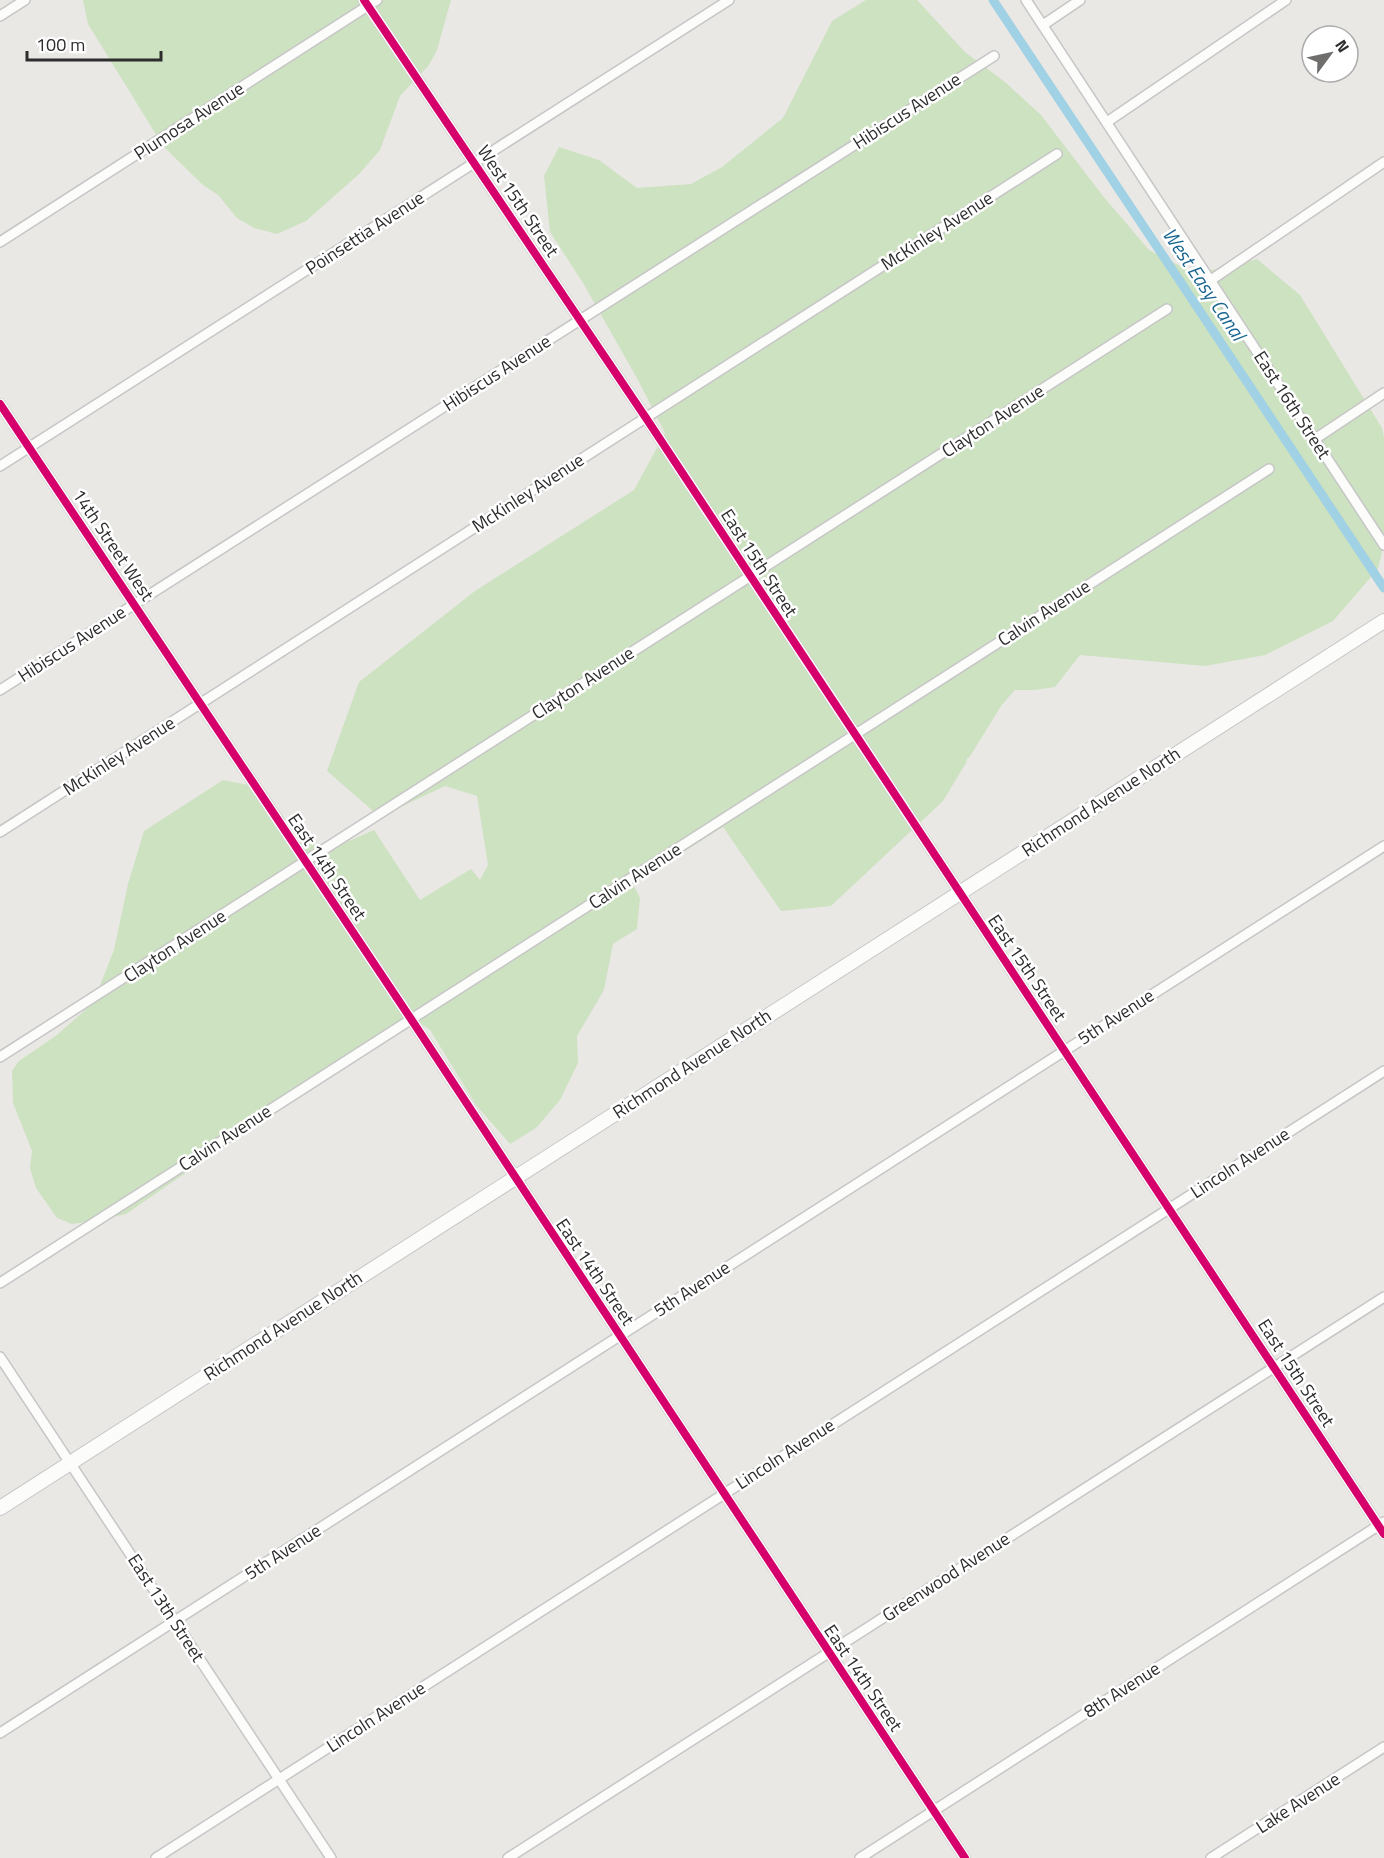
<svg xmlns="http://www.w3.org/2000/svg" width="1384" height="1858" viewBox="0 0 1384 1858" font-family="'Titillium Web',sans-serif">
  <style>
    .green { fill: #cde2c1 }
    .lines { fill: none; stroke-linecap: round; stroke-linejoin: round }
    .canal { stroke: #a0d1e4; stroke-width: 9 }
    .street-casing { stroke: #c7c6c7; stroke-width: 12 }
    .secondary-casing { stroke: #c7c6c7; stroke-width: 16 }
    .street { stroke: #fcfcfb; stroke-width: 9 }
    .secondary { stroke: #fcfcfb; stroke-width: 14 }
    .cycleway-casing { stroke: #fff; stroke-width: 11 }
    .cycleway { stroke: #d6006c; stroke-width: 8 }
    .labels { text-anchor: middle; stroke-width: 5; stroke-linejoin: round; paint-order: stroke }
    .street-label { font-size: 18px; fill: #2d2d2d; stroke: #fff }
    .water-label { font-size: 20px; font-style: italic; fill: #1c6792; stroke: #fff }
  </style>
  <rect width="100%" height="100%" fill="#eae8e5"/>
  <g class="green">
    <path d="M83 0H451L437 50 429 65 400 96 380 150 359 174 306 221 277 234 254 228 237 218 218 195 203 185 163 146 88 24Z"/>
    <path d="M866 0H917L965 52 1005 82 1041 115 1103 196 1149 250 1196 274 1257 259 1300 295 1382 428 1384 437V543L1378 569 1333 621 1265 655 1205 666 1080 655 1055 687 1035 690H1015L1001 706 969 758H967L966 763 943 801 831 906 781 911 723 827 633 884 640 898 637 929 613 944 604 990 577 1036 578 1063 560 1100 536 1128 510 1144 476 1105 430 1030 412 1017 126 1214 95 1221 72 1224 57 1218 36 1188 30 1168 32 1151 13 1103 12 1071 19 1061 57 1035 93 1003 114 950 128 884 144 831 223 780 259 787 304 842 333 848 374 830 420 900 471 869 480 880 488 865 477 796 445 786 380 817 327 771 359 682 475 591 634 490 665 433 638 380 583 283 550 232 544 176 559 147 599 160 637 188 691 184 722 167 783 118 832 21Z"/>
  </g>
  <g class="lines">
    <path class="canal" d="M993 0 1384 588"/>
    <defs>
      <g id="street">
        <path d="M364 0 646 418 1384 1534"/>
        <path d="M1026 0 1384 545"/>
        <path d="M0 16 25 0"/>
        <path d="M1043 25 1080 0"/>
        <path d="M1107 122 1286 0"/>
        <path d="M0 242 377 0"/>
        <path d="M1211 280 1384 162"/>
        <path d="M0 404 411 1019 965 1858"/>
        <path d="M1315 439 1384 393"/>
        <path d="M0 466 729 0"/>
        <path d="M0 690 994 56"/>
        <path d="M0 832 1057 154"/>
        <path d="M0 1057 1167 309"/>
        <path d="M0 1283 1269 469"/>
        <path d="M0 1357 331 1858"/>
        <path d="M0 1733 1384 846"/>
        <path d="M156 1858 1384 1071"/>
        <path d="M508 1858 1384 1297"/>
        <path d="M860 1858 1384 1522"/>
        <path d="M1211 1858 1384 1747"/>
      </g>
      <path id="secondary" d="M0 1508 1384 621"/>
    </defs>
    <use href="#street" class="street-casing"/>
    <use href="#secondary" class="secondary-casing"/>
    <use href="#street" class="street"/>
    <use href="#secondary" class="secondary"/>
    <defs>
      <g id="cycleway">
        <path d="M364 0 646 418 1384 1534"/>
        <path d="M0 404 411 1019 965 1858"/>
      </g>
    </defs>
    <use href="#cycleway" class="cycleway-casing"/>
    <use href="#cycleway" class="cycleway"/>
  </g>
  <g class="labels">
    <g class="street-label">
      <text transform="translate(907 111) rotate(-33)" y="6">Hibiscus Avenue</text>
      <text transform="translate(189 121) rotate(-33)" y="6">Plumosa Avenue</text>
      <text transform="translate(518 201) rotate(56)" y="6">West 15th Street</text>
      <text transform="translate(937 231) rotate(-33)" y="6">McKinley Avenue</text>
      <text transform="translate(365 233) rotate(-33)" y="6">Poinsettia Avenue</text>
      <text transform="translate(497 373) rotate(-33)" y="6">Hibiscus Avenue</text>
      <text transform="translate(1292 405) rotate(57)" y="6">East 16th Street</text>
      <text transform="translate(993 421) rotate(-33)" y="6">Clayton Avenue</text>
      <text transform="translate(528 493) rotate(-33)" y="6">McKinley Avenue</text>
      <text transform="translate(113 545) rotate(56)" y="6">14th Street West</text>
      <text transform="translate(759 563) rotate(57)" y="6">East 15th Street</text>
      <text transform="translate(1044 613) rotate(-33)" y="6">Calvin Avenue</text>
      <text transform="translate(72 644) rotate(-33)" y="6">Hibiscus Avenue</text>
      <text transform="translate(583 683) rotate(-33)" y="6">Clayton Avenue</text>
      <text transform="translate(119 756) rotate(-33)" y="6">McKinley Avenue</text>
      <text transform="translate(1101 802) rotate(-33)" y="6">Richmond Avenue North</text>
      <text transform="translate(327 867) rotate(56)" y="6">East 14th Street</text>
      <text transform="translate(635 876) rotate(-33)" y="6">Calvin Avenue</text>
      <text transform="translate(175 946) rotate(-33)" y="6">Clayton Avenue</text>
      <text transform="translate(1027 968) rotate(56)" y="6">East 15th Street</text>
      <text transform="translate(1116 1017) rotate(-33)" y="6">5th Avenue</text>
      <text transform="translate(692 1064) rotate(-33)" y="6">Richmond Avenue North</text>
      <text transform="translate(225 1138) rotate(-33)" y="6">Calvin Avenue</text>
      <text transform="translate(1240 1163) rotate(-33)" y="6">Lincoln Avenue</text>
      <text transform="translate(595 1272) rotate(56)" y="6">East 14th Street</text>
      <text transform="translate(692 1289) rotate(-33)" y="6">5th Avenue</text>
      <text transform="translate(283 1326) rotate(-33)" y="6">Richmond Avenue North</text>
      <text transform="translate(1296 1373) rotate(57)" y="6">East 15th Street</text>
      <text transform="translate(785 1454) rotate(-33)" y="6">Lincoln Avenue</text>
      <text transform="translate(283 1552) rotate(-33)" y="6">5th Avenue</text>
      <text transform="translate(946 1577) rotate(-33)" y="6">Greenwood Avenue</text>
      <text transform="translate(166 1608) rotate(57)" y="6">East 13th Street</text>
      <text transform="translate(863 1678) rotate(56)" y="6">East 14th Street</text>
      <text transform="translate(1122 1690) rotate(-33)" y="6">8th Avenue</text>
      <text transform="translate(376 1717) rotate(-33)" y="6">Lincoln Avenue</text>
      <text transform="translate(1298 1803) rotate(-33)" y="6">Lake Avenue</text>
    </g>
    <g class="water-label">
      <text transform="translate(1204 284) rotate(56)" y="7">West Easy Canal</text>
    </g>
  </g>
  <g transform="translate(1330 54) rotate(57)"><circle r="28" fill="#ffffff" stroke="#ababab" stroke-width="1.5"/>
  <path d="M0-4.5L10 22L0 15L-10 22Z" fill="#6f6e6d"/>
  <text y="-9" font-size="16" font-weight="bold" text-anchor="middle" fill="#2d2d2d">N</text>
  </g>
  <path d="M27 51v9h134v-9" fill="none" stroke="#2d2d2d" stroke-width="3"/>
  <text x="36" y="51" font-size="18" fill="#2d2d2d" stroke="#ffffff" stroke-width="4.5" paint-order="stroke">100 m</text>
</svg>
